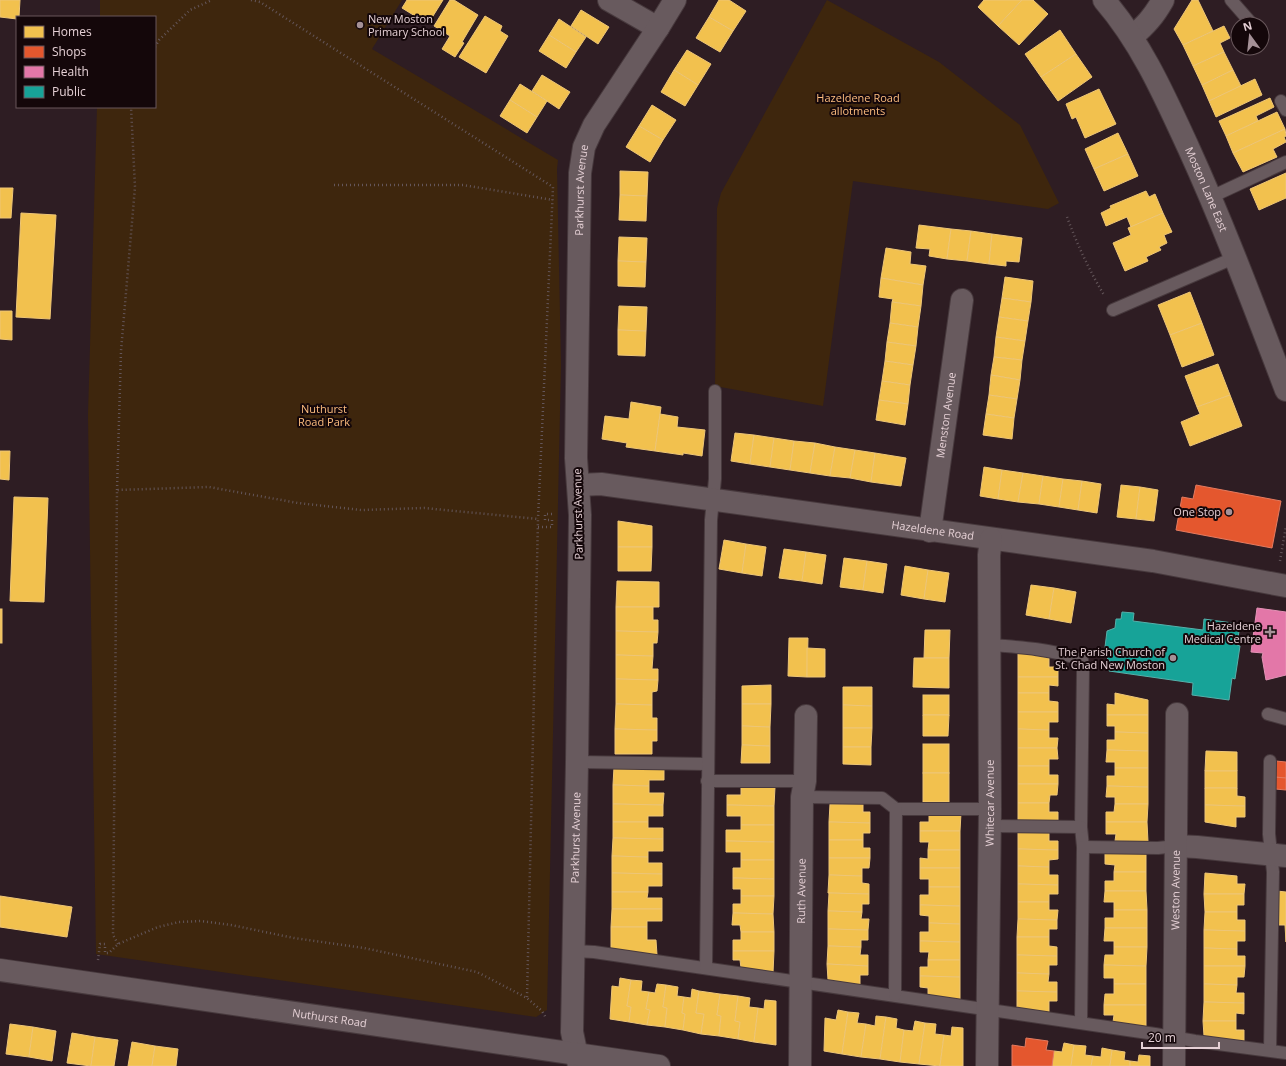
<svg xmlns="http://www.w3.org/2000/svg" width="1286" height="1066" viewBox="0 0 1286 1066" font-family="'Open Sans',sans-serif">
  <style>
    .green { fill: #3e260d }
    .homes { fill: #f2c14e; stroke: #eec676 }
    .shops { fill: #e4572e; stroke: #e47b60 }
    .health { fill: #e377a8; stroke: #e492b6 }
    .public { fill: #17a398; stroke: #55b0aa }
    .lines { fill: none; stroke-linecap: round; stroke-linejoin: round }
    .service-casing { stroke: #47393d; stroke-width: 14 }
    .minor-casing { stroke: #47393d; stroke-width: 24 }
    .tertiary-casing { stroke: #47393d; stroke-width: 24 }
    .path { stroke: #64565a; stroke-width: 2.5; stroke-dasharray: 1 3; stroke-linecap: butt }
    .service { stroke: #685a5e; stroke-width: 12 }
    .minor { stroke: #685a5e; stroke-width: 22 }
    .tertiary { stroke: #685a5e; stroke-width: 22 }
    .poi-dot { fill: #a59197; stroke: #14070a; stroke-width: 1.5 }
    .labels { text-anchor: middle; stroke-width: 4; stroke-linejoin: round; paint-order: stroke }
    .poi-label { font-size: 11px; fill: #e5d0d5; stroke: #14070a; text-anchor: end }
    .park-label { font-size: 11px; fill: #fdbd7f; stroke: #14070a }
    .street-label { font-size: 11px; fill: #e5d0d5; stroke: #14070a }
  </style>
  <rect width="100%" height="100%" fill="#2e1d23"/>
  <g class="green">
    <path d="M100 0H402L372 49 558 160 557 169 561 365 547 1010 536 1017 96 954 88 415 97 107H155V17H100Z"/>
    <path d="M827 0 939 62 1020 125 1059 203 1048 209 853 181 823 406 715 386 717 208 721 193Z"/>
  </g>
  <g class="homes">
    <path d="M0 0H20L19 17H17V19L0 17Z"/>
    <path d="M407 0H443L428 24 402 8Z"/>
    <path d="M450 0H454L478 15 462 42 464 43 455 57 442 49 450 36 434 26Z"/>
    <path d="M719 0H729L746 11 733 31 709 17Z"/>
    <path d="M984 0H1022L998 26 978 7Z"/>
    <path d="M1022 0H1033L1048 14 1019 45 998 26Z"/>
    <path d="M1192 0H1198L1213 31 1183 45 1174 29Z"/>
    <path d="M581 10 609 27 598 44 571 26Z"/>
    <path d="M485 16 502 26 500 31 508 36 486 73 459 57Z"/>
    <path d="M709 17 733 31 720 52 696 38Z"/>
    <path d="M559 19 586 37 576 52 549 35Z"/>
    <path d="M1224 26 1230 38 1220 43 1224 52 1193 66 1183 45Z"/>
    <path d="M1060 30 1076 54 1041 77 1025 54Z"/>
    <path d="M549 35 576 52 566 68 539 51Z"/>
    <path d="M687 50 711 64 698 85 674 70Z"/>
    <path d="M1224 52 1233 70 1202 85 1193 66Z"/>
    <path d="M1076 54 1092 77 1058 101 1041 77Z"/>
    <path d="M674 70 698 85 685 106 661 92Z"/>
    <path d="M1233 70 1241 86 1209 101 1202 85Z"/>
    <path d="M542 75 570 92 559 109 532 91Z"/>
    <path d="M1255 79 1262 95 1216 117 1209 101Z"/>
    <path d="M520 84 547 101 537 117 510 100Z"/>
    <path d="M1099 89 1116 124 1085 138 1076 117 1072 119 1066 104Z"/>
    <path d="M1270 98 1274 107 1256 116 1258 121 1226 136 1219 121Z"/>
    <path d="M510 100 537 117 527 133 500 116Z"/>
    <path d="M652 105 676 120 663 140 639 126Z"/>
    <path d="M1277 112 1285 129 1233 153 1226 136Z"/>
    <path d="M639 126 663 140 650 162 626 147Z"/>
    <path d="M1285 129 1286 136 1284 137 1286 142 1273 149 1277 157 1243 172 1233 153Z"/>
    <path d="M1118 133 1128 154 1094 169 1085 149Z"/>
    <path d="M1128 154 1138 176 1104 191 1094 169Z"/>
    <path d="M620 171 648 172 647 196 620 195Z"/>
    <path d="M1286 173V198L1259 210 1250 189Z"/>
    <path d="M0 188H13L11 218H0Z"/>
    <path d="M1146 191 1149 197 1155 194 1163 213 1131 227 1127 217 1106 226 1101 213 1111 208 1110 206Z"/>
    <path d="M620 195 647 196 646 221 619 220Z"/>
    <path d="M21 213 56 215 50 319 16 317Z"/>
    <path d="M1163 213 1172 232 1164 235 1167 243 1159 247 1161 250 1146 257 1148 261 1125 271 1113 243 1131 235 1128 228Z"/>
    <path d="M919 225 951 229 947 259 929 256 930 249 916 248Z"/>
    <path d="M951 229 971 231 967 261 947 259Z"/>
    <path d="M971 231 992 234 989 264 967 261Z"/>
    <path d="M992 234 1022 238 1019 262 1006 261V266L989 264Z"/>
    <path d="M619 237 647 238 646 262 618 261Z"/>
    <path d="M886 248 911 252 910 264 926 266 923 285 881 278Z"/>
    <path d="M618 261 646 262 645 287 618 286Z"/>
    <path d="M1005 277 1033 281 1031 302 1002 298Z"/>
    <path d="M881 278 923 285 921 306 892 302 893 299 879 297Z"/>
    <path d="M1190 292 1202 323 1170 335 1158 305Z"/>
    <path d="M1002 298 1031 302 1028 321 999 317Z"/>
    <path d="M892 302 921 306 918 327 890 323Z"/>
    <path d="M619 306 647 307 646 331 618 330Z"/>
    <path d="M0 311H12V340L0 339Z"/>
    <path d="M999 317 1028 321 1025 341 996 337Z"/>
    <path d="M890 323 918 327 916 346 887 342Z"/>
    <path d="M1202 323 1214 355 1182 367 1170 335Z"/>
    <path d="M618 330 646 331 645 356 618 355Z"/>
    <path d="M996 337 1025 341 1022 360 994 357Z"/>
    <path d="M887 342 916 346 913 365 885 361Z"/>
    <path d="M994 357 1022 360 1020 380 991 375Z"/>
    <path d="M885 361 913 365 910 385 882 381Z"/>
    <path d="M1218 364 1230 395 1197 407 1185 376Z"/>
    <path d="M991 375 1020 380 1017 399 989 395Z"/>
    <path d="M882 381 910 385 908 404 879 400Z"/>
    <path d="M989 395 1017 399 1014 418 986 414Z"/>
    <path d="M1230 395 1242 426 1190 446 1181 422 1200 414 1197 407Z"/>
    <path d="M879 400 908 404 905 425 876 420Z"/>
    <path d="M631 402 661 407 655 451 626 447 627 443 602 439 605 416 629 419Z"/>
    <path d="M660 414 678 417 677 427 705 430 702 456 683 453V455L655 451Z"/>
    <path d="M986 414 1014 418 1012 439 983 435Z"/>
    <path d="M735 433 754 435 750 464 731 461Z"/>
    <path d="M754 435 774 438 770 467 750 464Z"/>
    <path d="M774 438 794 441 790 470 770 467Z"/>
    <path d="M794 441 815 443 810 473 790 470Z"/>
    <path d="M815 443 835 447 830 476 810 473Z"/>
    <path d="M835 447 855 450 850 478 830 476Z"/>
    <path d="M855 450 875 453 871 482 850 478Z"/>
    <path d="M0 451H10L9 480 0 479Z"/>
    <path d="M875 453 906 458 901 486 871 482Z"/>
    <path d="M984 467 1002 470 998 499 980 496Z"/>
    <path d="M1002 470 1023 473 1018 502 998 499Z"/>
    <path d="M1023 473 1043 476 1039 504 1018 502Z"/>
    <path d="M1043 476 1063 479 1059 507 1039 504Z"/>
    <path d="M1063 479 1082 481 1078 510 1059 507Z"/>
    <path d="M1082 481 1101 484 1097 513 1078 510Z"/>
    <path d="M1121 485 1140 487 1136 519 1117 517Z"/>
    <path d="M1140 487 1158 490 1154 521 1136 519Z"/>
    <path d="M14 497 48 498 44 602 10 601Z"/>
    <path d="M618 521 652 526V547H618Z"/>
    <path d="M724 540 746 544 742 573 719 569Z"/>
    <path d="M746 544 766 547 762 576 742 573Z"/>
    <path d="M618 547H652L651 571H618Z"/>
    <path d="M784 549 806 552 802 581 779 578Z"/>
    <path d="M806 552 826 555 822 584 802 581Z"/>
    <path d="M844 558 867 561 863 590 840 587Z"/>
    <path d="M867 561 887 564 883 593 863 590Z"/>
    <path d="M905 566 928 570 924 599 901 595Z"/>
    <path d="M928 570 949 573 945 602 924 599Z"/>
    <path d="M617 581 659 582V607H616Z"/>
    <path d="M1031 585 1054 588 1049 619 1026 615Z"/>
    <path d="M1054 588 1076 592 1071 623 1049 619Z"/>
    <path d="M616 607H653V620H658V632L616 631Z"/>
    <rect x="0" y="609" width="2" height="34"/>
    <path d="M925 630H950L949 658H924Z"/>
    <path d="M616 631 658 632 657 643H653V656L616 655Z"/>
    <path d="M789 638H808L807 677 788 676Z"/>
    <path d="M807 648 825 649V677H807Z"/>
    <path d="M1018 652 1049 658V667H1058V677H1018Z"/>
    <path d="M616 655 653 656 652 669H658V680L616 679Z"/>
    <path d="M914 658H949V688L913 687Z"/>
    <path d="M1018 677H1058V686L1049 685V693H1018Z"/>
    <path d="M616 679 658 680 657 691 652 692V705L616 704Z"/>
    <path d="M771 685V704H742V686Z"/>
    <path d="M843 687H872V706L843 705Z"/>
    <path d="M1018 693H1049V701L1058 702V712H1018Z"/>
    <path d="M1115 693 1148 700V715H1107V704L1115 705Z"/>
    <rect x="923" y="695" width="26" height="20"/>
    <path d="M616 704 652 705V718H657V730L615 729Z"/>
    <path d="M742 704H771L770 727 742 726Z"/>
    <path d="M843 705 872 706V728H843Z"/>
    <path d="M1018 712H1058V722H1049V730L1018 729Z"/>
    <path d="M923 715H949L948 736H923Z"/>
    <path d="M1107 715H1148V733L1115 732V726H1107Z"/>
    <path d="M742 726 770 727V746L742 745Z"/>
    <path d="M843 728H872L871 747H843Z"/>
    <path d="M615 729 657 730V741H652V754H615Z"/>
    <path d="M1018 729 1049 730V738H1058L1057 748H1018Z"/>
    <path d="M1115 732 1148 733V751L1107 750V740H1115Z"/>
    <rect x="923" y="744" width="26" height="29"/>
    <path d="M742 745 770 746V763H741Z"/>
    <path d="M843 747H871V765L843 764Z"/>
    <path d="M1018 748H1057L1058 759H1049V766H1018Z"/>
    <path d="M1107 750 1148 751V768H1115V762H1106Z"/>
    <path d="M1206 751 1237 752V771H1205Z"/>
    <path d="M1018 766H1049V775H1058V784H1018Z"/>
    <path d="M614 767 664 768V780H649V786L613 785Z"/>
    <path d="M1115 768H1148V787L1107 786V776H1115Z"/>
    <rect x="1205" y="771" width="32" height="17"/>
    <rect x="923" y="773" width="26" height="29"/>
    <path d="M1018 784H1058L1057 795H1050L1049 803H1018Z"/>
    <path d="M613 785 649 786V793H664L663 805 613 804Z"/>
    <path d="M1107 786 1148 787V804H1115V797H1106Z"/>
    <path d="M741 787H775L774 806 727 805V795H741Z"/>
    <path d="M1205 788H1237V796L1245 797V806L1205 805Z"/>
    <path d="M1018 803H1049V812H1058V821H1018Z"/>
    <path d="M613 804 663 805V816H648V822H613Z"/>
    <path d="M830 804H863V812H870V823L829 822Z"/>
    <path d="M1115 804H1148L1147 822H1106V812H1114Z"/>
    <path d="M727 805 774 806V825H741V816H727Z"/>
    <path d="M1205 805 1245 806V817H1236V827L1205 822Z"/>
    <path d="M929 813H961L960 831H920V822H929Z"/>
    <path d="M613 822H648V828H663V839L613 838Z"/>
    <path d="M829 822 870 823V833H863V840H829Z"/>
    <path d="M1106 822H1147L1148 842 1115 841 1116 834H1106Z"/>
    <path d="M741 825H774V842L726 841V830H741Z"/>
    <path d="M920 831H960V850H928L929 842H920Z"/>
    <path d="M1018 832H1049V841H1058V850L1018 849Z"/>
    <path d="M613 838 663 839V851H648V857L612 856Z"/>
    <path d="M829 840H863V848H870V858H829Z"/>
    <path d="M726 841 774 842V860H741V852H726Z"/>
    <path d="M1018 849 1058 850V859L1049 860V867L1018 866Z"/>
    <path d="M928 850H960V868H920V858L928 859Z"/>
    <path d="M1105 852H1146V872H1114L1115 865 1105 864Z"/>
    <path d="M612 856 648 857V863H662V874L612 873Z"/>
    <path d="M829 858H870L869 868H862V876L829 875Z"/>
    <path d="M741 860H774V879L733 878V868H741Z"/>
    <path d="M1018 866 1049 867V875H1058V885L1018 884Z"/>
    <path d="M920 868H960V887H929V879H920Z"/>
    <path d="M1114 872H1146V891H1105V881H1114Z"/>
    <path d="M612 873 662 874V886H648V892H612Z"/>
    <path d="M1205 873 1237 876V884H1245L1244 894H1204Z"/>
    <path d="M829 875 862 876V883L869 884V894L828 893Z"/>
    <path d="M733 878 774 879V896H741V889H733Z"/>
    <path d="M1018 884 1058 885V894H1049V902H1018Z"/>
    <path d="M929 887H960V906L920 905V895H929Z"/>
    <path d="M1105 891H1146L1147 910H1114V902H1104Z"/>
    <path d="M1277 891 1286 892V942L1285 925H1277Z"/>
    <path d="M612 892H648L647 898H662V909H612Z"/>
    <path d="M829 893 869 894V904H862V912L828 911Z"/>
    <path d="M1204 894H1244V905H1237V912H1205Z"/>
    <path d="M0 896 72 907 67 937 0 927Z"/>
    <path d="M741 896H774L773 914 733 913V904H741Z"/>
    <path d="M1018 902H1049V910H1058L1057 920 1018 919Z"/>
    <path d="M920 905 960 906V924L929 923V916L920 915Z"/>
    <path d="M612 909H662V921H647V927H611Z"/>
    <path d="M1114 910H1147V928H1105V918H1114Z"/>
    <path d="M828 911 862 912 861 919H869L868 930 828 929Z"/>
    <path d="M1205 912H1237V920H1245V931L1204 930Z"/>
    <path d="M733 913 773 914 774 932H741L740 925H732Z"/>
    <path d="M1018 919 1057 920V929H1049V937H1017Z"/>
    <path d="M929 923 960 924V942L920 941V932H929Z"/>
    <path d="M611 927H647V940H656L657 955 611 949Z"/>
    <path d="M1105 928H1147V947H1114V941H1104Z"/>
    <path d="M828 929 868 930V940H861V947L828 946Z"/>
    <path d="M1204 930 1245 931V941H1237V949L1204 948Z"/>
    <path d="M741 932H774V951H733V940H741Z"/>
    <path d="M1017 937H1049V946L1057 947V956L1017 955Z"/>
    <path d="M920 941 960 942V960H928L929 952H920Z"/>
    <path d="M828 946 861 947 860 955H868V966L827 964Z"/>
    <path d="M1114 947H1147L1146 966 1104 965 1105 955H1114Z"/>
    <path d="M1204 948 1237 949V956H1245V966H1204Z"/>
    <path d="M733 951H774L773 973 741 968 740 960H733Z"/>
    <path d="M1017 955 1057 956V965H1049V974L1017 973Z"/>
    <path d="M928 960H960V977L920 976V967H928Z"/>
    <path d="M827 964 868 966V975H860V985L828 980Z"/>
    <path d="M1104 965 1146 966V984H1114V978H1104Z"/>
    <path d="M1204 966H1245L1244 977H1237V985L1204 984Z"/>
    <path d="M1017 973 1049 974 1048 982H1057V992L1017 991Z"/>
    <path d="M920 976 960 977V1000L928 995V988L920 987Z"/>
    <path d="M620 978 631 980 627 1006 631 1007 629 1022 610 1019 612 986 619 987Z"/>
    <path d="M631 980 642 981 641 991 649 992 646 1009 650 1010 647 1025 629 1022 631 1007 627 1006Z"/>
    <path d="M657 984 666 985 663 1007 667 1008 665 1027 647 1025 650 1010 646 1009 649 992 655 993Z"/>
    <path d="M1114 984H1146V1005H1104L1105 994H1114Z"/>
    <path d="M1204 984 1237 985 1236 993H1244V1003L1204 1002Z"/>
    <path d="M666 985 678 987 677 996 684 997 682 1013 685 1014 683 1030 665 1027 667 1008 663 1007Z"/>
    <path d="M692 989 699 991 696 1013 704 1014 701 1034 683 1030 685 1014 682 1013 684 997 691 998Z"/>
    <path d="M699 991 720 994 717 1015 721 1016 719 1036 701 1034 704 1014 696 1013Z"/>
    <path d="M1017 991 1057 992V1001H1049V1013L1017 1008Z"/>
    <path d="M720 994 738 996 735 1021 740 1022 738 1039 719 1036 721 1016 717 1015Z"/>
    <path d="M738 996 750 998 749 1007 758 1008 754 1042 738 1039 740 1022 735 1021Z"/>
    <path d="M765 1000 776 1001V1045L754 1042 758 1008 764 1009Z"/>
    <path d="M1204 1002 1244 1003V1014L1236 1013V1021H1203Z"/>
    <path d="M1104 1005H1146V1027L1113 1022 1114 1015H1104Z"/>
    <path d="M838 1010 848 1012 842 1054 824 1051 825 1018 836 1020Z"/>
    <path d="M848 1012 859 1013 857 1023 866 1024 861 1057 842 1054Z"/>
    <path d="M876 1016 886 1017 880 1059 861 1057 866 1024 875 1026Z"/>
    <path d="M886 1017 897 1019 896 1028 904 1030 900 1062 880 1059Z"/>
    <path d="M915 1021 925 1023 919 1064 900 1062 904 1030 913 1031Z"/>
    <path d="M1203 1021H1236V1030H1244V1041L1204 1036Z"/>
    <path d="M925 1023 936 1024 935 1034 944 1035 940 1066 919 1064Z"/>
    <path d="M10 1024 33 1027 29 1057 6 1054Z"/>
    <path d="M33 1027 56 1031 52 1061 29 1057Z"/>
    <path d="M952 1027 963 1028V1066H940L944 1035 951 1036Z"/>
    <path d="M72 1033 95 1037 91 1066 67 1063Z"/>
    <path d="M95 1037 118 1040 114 1066H91Z"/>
    <path d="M132 1042 155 1046 152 1066H128Z"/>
    <path d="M1064 1043 1074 1045 1071 1066H1052L1054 1051 1062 1052Z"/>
    <path d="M1074 1045 1086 1046 1085 1055 1093 1056 1091 1066H1071Z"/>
    <path d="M155 1046 178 1049 176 1066H152Z"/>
    <path d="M1102 1048 1112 1050 1110 1066H1091L1093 1056 1101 1057Z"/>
    <path d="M1112 1050 1125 1052 1124 1060 1130 1061V1066H1110Z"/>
    <path d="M1139 1055 1150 1056V1066H1130V1061L1138 1062Z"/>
  </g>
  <g class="shops">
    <path d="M1196 485 1281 501 1272 548 1176 530 1182 497 1193 499Z"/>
    <path d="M1276 761 1286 762V778L1274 777Z"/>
    <path d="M1274 777 1286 778V790L1275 789Z"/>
    <path d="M1026 1038 1048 1041 1046 1050 1054 1051 1052 1066H1012V1045L1025 1047Z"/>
  </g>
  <path class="health" d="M1257 608 1286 612V675L1266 680 1262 657 1263 653 1251 652Z"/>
  <path class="public" d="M1122 612 1134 613 1133 621 1203 630 1204 619 1240 624 1237 645 1240 646 1235 679 1232 678 1229 700 1192 695 1193 683 1109 671 1110 661 1104 655 1107 631 1115 628 1116 619H1121Z"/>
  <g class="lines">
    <defs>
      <g id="service">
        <path d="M1231 0 1252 24"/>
        <path d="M1281 101 1286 110"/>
        <path d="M1211 197 1286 162"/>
        <path d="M1113 310 1236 257"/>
        <path d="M989 645C1020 647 1053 649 1082 660L1083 670 1081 827 1083 847 1081 1022"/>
        <path d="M1268 714 1286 719"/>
        <path d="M1270 761 1269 834 1273 872 1270 1050"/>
        <path d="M577 762 707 764"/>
        <path d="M707 781H805"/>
        <path d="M802 797 882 798 896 809H990"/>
        <path d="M989 826 1081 827"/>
        <path d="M1083 847 1158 848 1176 846"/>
        <path d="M574 951 594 952C781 979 968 1006 1155 1034L1195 1041 1286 1053"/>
        <path d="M706 968 711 520 715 479V391"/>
        <path d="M895 995 896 809"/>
      </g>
      <g id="minor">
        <path d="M609 0 658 28"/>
        <path d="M1132 37C1146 25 1154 16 1163 0"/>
        <path id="s1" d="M579 485 601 484 1153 561 1286 586"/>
        <path id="s2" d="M930 531 962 300"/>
        <path d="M1176 846 1197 847 1286 856"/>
        <path id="s3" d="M579 1066 572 1032 577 762 580 515 576 458 580 173 584 147 594 125 658 28 675 0"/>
        <path id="s4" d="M800 1066 802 797 805 781 806 716"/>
        <path id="s5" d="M987 1066 990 809 989 555 991 539"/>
        <path id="s6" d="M1174 1066 1177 714"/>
      </g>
      <g id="tertiary">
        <path id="s7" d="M1104 0C1142 44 1165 97 1189 149 1225 228 1255 309 1286 390"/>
        <path id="s8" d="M0 970 659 1066"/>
      </g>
    </defs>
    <use href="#service" class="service-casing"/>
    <use href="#minor" class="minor-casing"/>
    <use href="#tertiary" class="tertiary-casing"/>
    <g class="path">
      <path d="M251 0 260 2 553 187 538 519"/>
      <path d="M155 47 159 40 190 10 212 0"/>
      <path d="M334 185H463L553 200"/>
      <path d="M1067 217C1077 244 1089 270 1104 295"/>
      <path d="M117 490 121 351 135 187 131 107"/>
      <path d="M538 527H552V520H545V514H555"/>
      <path d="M1280 561 1286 526"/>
      <path d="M118 944 113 935 117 490 209 487 298 503 361 510 424 508 538 519 527 998"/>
      <path d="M98 960 100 944H105V953H109L118 944 158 927 179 922 201 921 231 925 294 938 364 948 477 972 527 998 542 1011 546 1018"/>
    </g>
    <use href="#service" class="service"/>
    <use href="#minor" class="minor"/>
    <use href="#tertiary" class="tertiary"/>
  </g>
  <g class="poi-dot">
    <circle cx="360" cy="25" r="4"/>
    <circle cx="1229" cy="512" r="4"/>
    <path d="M1268 626h4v4h4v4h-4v4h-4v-4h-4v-4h4z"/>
    <circle cx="1173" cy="658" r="4"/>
  </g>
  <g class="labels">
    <g class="poi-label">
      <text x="368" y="23" text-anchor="start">New Moston<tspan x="368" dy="13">Primary School</tspan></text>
      <text x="1221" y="516">One Stop</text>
      <text x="1261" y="630">Hazeldene<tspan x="1261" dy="13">Medical Centre</tspan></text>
      <text x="1165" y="656">The Parish Church of<tspan x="1165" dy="13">St. Chad New Moston</tspan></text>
    </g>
    <g class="park-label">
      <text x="858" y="102">Hazeldene Road<tspan x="858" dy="13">allotments</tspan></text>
      <text x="324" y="413">Nuthurst<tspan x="324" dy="13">Road Park</tspan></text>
    </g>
    <g class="street-label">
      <text dy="4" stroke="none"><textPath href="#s7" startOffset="216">Moston Lane East</textPath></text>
      <text dy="4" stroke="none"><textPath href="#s3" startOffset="877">Parkhurst Avenue</textPath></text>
      <text dy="4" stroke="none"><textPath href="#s2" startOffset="117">Menston Avenue</textPath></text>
      <text transform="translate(578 514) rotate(-91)" y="4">Parkhurst Avenue</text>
      <text dy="4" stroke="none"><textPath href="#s1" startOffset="357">Hazeldene Road</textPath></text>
      <text dy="4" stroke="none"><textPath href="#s5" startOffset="263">Whitecar Avenue</textPath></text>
      <text dy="4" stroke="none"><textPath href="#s3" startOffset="229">Parkhurst Avenue</textPath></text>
      <text dy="4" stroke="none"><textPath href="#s6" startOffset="176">Weston Avenue</textPath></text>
      <text dy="4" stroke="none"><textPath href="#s4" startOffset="175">Ruth Avenue</textPath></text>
      <text dy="4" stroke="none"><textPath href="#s8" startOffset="333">Nuthurst Road</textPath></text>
    </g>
  </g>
  <rect x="16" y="16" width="140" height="92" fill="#14070a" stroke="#68575b"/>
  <rect x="24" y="26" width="20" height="12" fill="#f2c14e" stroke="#68575b"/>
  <text x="52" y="36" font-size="12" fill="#e5d0d5">Homes</text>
  <rect x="24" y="46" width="20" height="12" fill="#e4572e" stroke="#68575b"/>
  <text x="52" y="56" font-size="12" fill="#e5d0d5">Shops</text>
  <rect x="24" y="66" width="20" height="12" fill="#e377a8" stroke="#68575b"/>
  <text x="52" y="76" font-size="12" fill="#e5d0d5">Health</text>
  <rect x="24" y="86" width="20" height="12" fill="#17a398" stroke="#68575b"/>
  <text x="52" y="96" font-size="12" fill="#e5d0d5">Public</text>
  <g transform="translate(1250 36) rotate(345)"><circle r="19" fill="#14070a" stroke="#68575b"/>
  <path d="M0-3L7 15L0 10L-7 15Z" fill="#a59197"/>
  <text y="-6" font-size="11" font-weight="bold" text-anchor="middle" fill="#e5d0d5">N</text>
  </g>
  <path d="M1142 1042v6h77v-6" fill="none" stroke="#e5d0d5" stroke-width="2"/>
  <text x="1148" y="1042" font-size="12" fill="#e5d0d5" stroke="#14070a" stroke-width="3" paint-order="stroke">20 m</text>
</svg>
